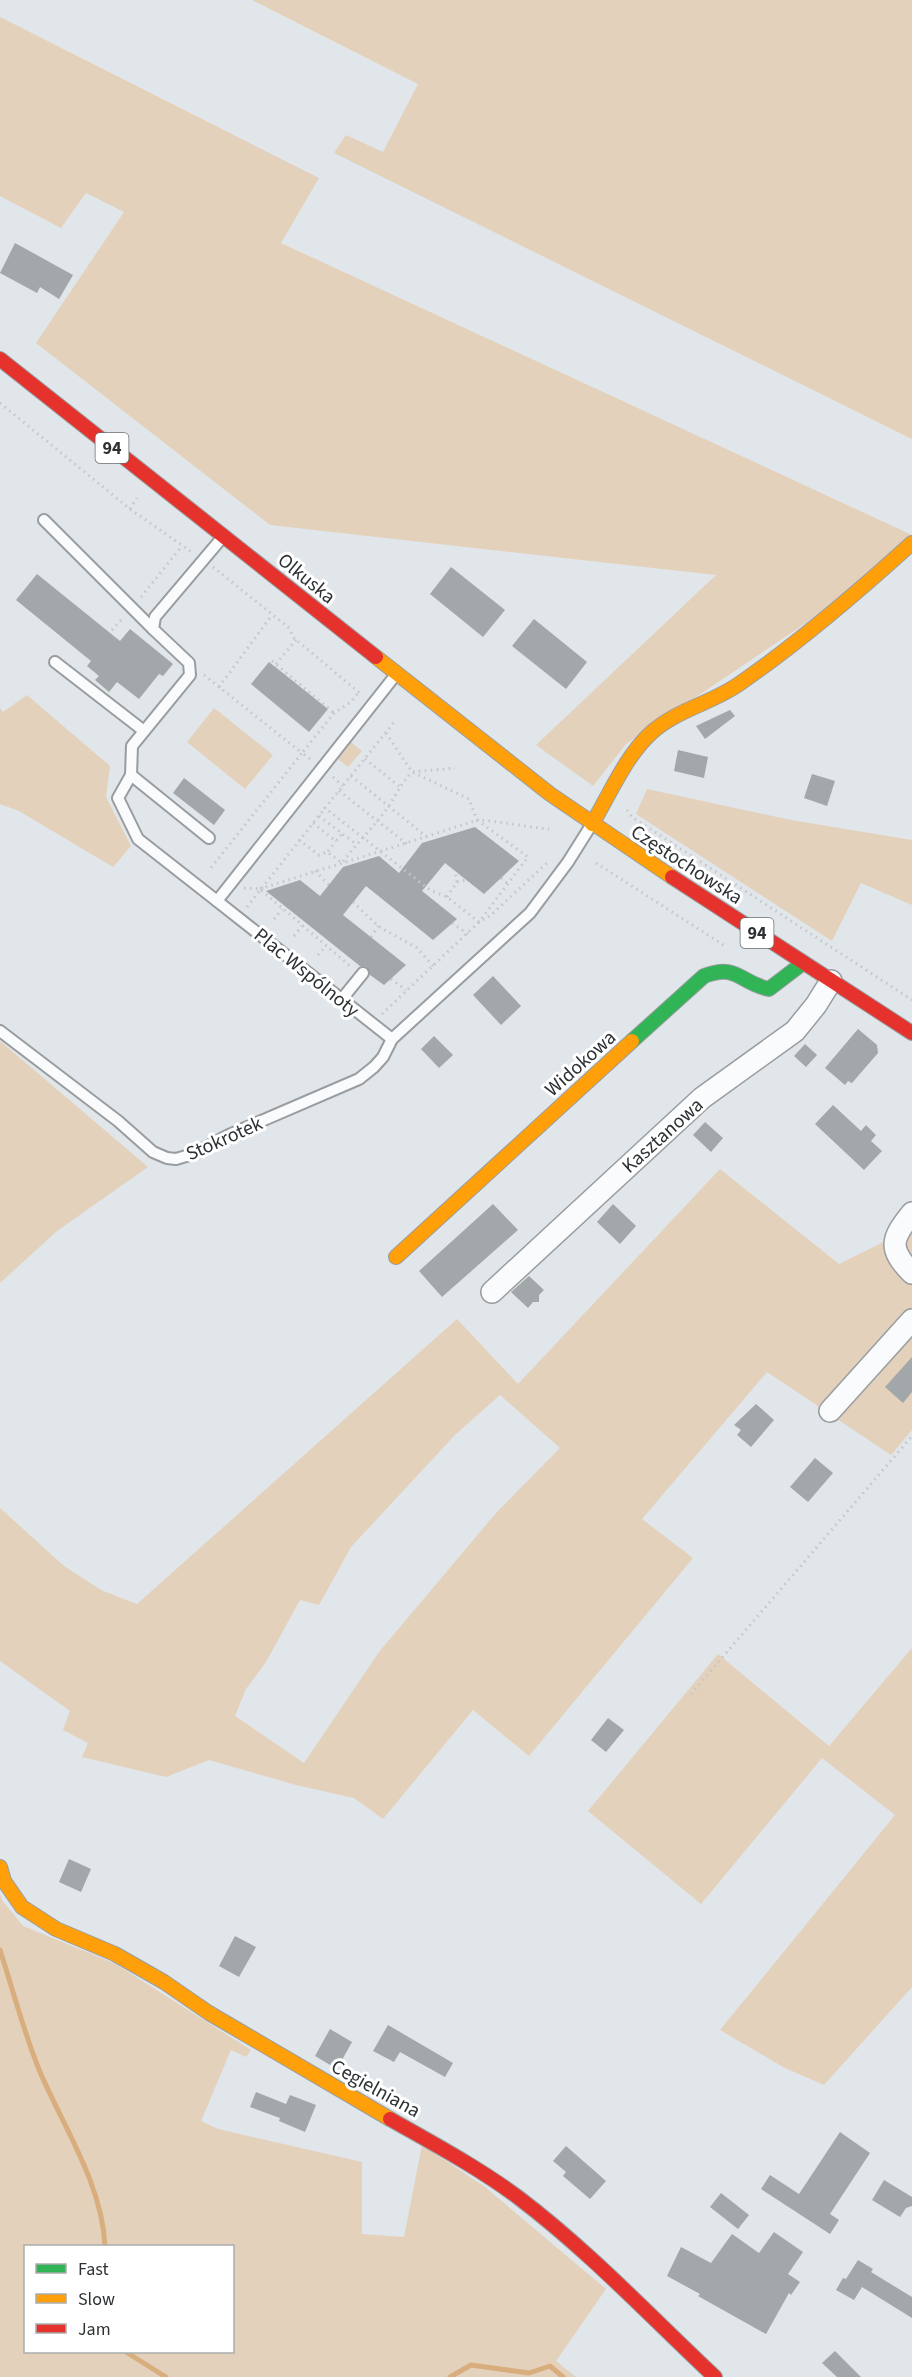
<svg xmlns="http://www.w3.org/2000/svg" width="912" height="2377" viewBox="0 0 912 2377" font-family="'Source Sans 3',sans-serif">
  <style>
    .green { fill: #e4d1bb; fill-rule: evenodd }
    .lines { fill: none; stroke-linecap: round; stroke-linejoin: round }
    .stream { stroke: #d8ae7e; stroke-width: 5 }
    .building { fill: #a2a7a9 }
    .lane-casing { stroke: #999da0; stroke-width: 14 }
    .street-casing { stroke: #999da0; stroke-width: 24 }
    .fast-casing { stroke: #999da0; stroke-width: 16 }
    .slow-casing { stroke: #999da0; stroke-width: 16 }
    .jam-casing { stroke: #999da0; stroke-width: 16 }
    .path { stroke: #c5c6c8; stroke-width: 3; stroke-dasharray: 1.5 4.5; stroke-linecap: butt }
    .lane { stroke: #fafbfc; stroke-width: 10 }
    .street { stroke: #fafbfc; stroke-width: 21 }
    .fast { stroke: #30b455; stroke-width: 14 }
    .slow { stroke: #ff9f0a; stroke-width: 14 }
    .jam { stroke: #e5322d; stroke-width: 14 }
    .labels { text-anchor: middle; stroke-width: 6; stroke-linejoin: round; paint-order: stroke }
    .shield { fill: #fff; stroke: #6c6f70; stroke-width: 1.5 }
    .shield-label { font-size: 18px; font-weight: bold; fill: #2d3133 }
    .street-label { font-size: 20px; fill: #2d3133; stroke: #fff }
  </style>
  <rect width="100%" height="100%" fill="#e0e6ea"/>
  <g class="green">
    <path d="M252 0H912V439L334 153 346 135 383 152 418 84Z"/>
    <path d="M0 17 319 178 281 243 912 535 843 598 626 744 593 786 536 745 716 575 270 525 36 343 124 212 86 193 61 228 0 196Z"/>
    <path d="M27 695 110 766 106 797 131 846 113 867 19 811 0 804V708L3 712Z"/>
    <path d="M214 708 273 755 245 789 187 742Z"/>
    <path d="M351 742 362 751 348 767 338 759Z"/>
    <path d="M647 789 791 820 912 840V905L861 883 832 941 636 814Z"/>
    <path d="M0 1041 148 1167 57 1231 0 1283Z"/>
    <path d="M720 1169 839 1264 912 1228V1430L891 1455 767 1372 642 1519 693 1558 529 1756 473 1710 383 1819 354 1798 296 1785 209 1760 166 1777 82 1757 88 1743 63 1730 70 1711 0 1661V1508L64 1566 101 1590 137 1604 457 1319 518 1384ZM500 1395 560 1448 496 1513 379 1652 304 1763 235 1716 246 1689 266 1662 300 1600 319 1605 351 1547 455 1435Z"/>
    <path d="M912 1648V1987L824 2085 785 2068 720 2030 895 1815 822 1758 701 1904 588 1811 718 1654 829 1746Z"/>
    <path d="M0 1894 2 1900 23 1926 114 1963 251 2050 246 2057 231 2050 201 2121 218 2129 362 2162V2234L404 2237 422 2145 485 2187 606 2289 556 2361 576 2377H0ZM26 2246H232V2352H26Z"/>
  </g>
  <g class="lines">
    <g class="stream">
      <path d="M0 1950C13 1990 24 2033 40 2072 64 2128 102 2184 105 2246"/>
      <path d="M126 2352 166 2377"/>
      <path d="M450 2377 471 2365 529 2373 550 2366 563 2377"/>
    </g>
  </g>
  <g class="building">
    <path d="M15 243 73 275 59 299 40 287 37 293 0 273Z"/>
    <path d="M451 567 505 610 483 637 430 594Z"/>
    <path d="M37 574 120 641 130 629 173 664 163 676 159 674 139 699 117 682 109 692 95 680 99 676 87 666 91 661 16 600Z"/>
    <path d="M534 619 587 662 566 689 512 646Z"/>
    <path d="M269 662 328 709 309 732 251 684Z"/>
    <path d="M730 710 735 716 705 739 696 726Z"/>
    <path d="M678 750 708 757 704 778 674 771Z"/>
    <path d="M812 774 835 781 827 806 804 798Z"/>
    <path d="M184 778 225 810 214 825 173 793Z"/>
    <path d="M475 827 519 861 484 894 445 863 422 891 457 919 433 940 366 886 343 915 406 965 384 985 370 975 367 967 360 966 266 891 300 880 320 896 343 867 379 856 399 873 422 843Z"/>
    <path d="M493 976 521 1006 501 1025 473 995Z"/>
    <path d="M858 1029 877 1045 878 1053 852 1083 848 1081 845 1085 825 1068Z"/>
    <path d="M434 1036 453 1055 439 1068 421 1049Z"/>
    <path d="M805 1044 817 1055 806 1067 794 1056Z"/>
    <path d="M833 1105 861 1131 866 1125 876 1135 871 1141 882 1151 864 1170 815 1124Z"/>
    <path d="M705 1122 723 1138 711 1152 693 1135Z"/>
    <path d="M493 1204 518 1230 442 1297 419 1271Z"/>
    <path d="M613 1204 636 1226 620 1244 597 1222Z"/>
    <path d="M529 1276 544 1290 539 1295V1302H533L528 1308 511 1292Z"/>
    <path d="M912 1357V1392L903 1403 885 1387Z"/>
    <path d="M756 1404 774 1420 751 1447 737 1435 741 1430 734 1425Z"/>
    <path d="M815 1458 833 1473 808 1502 790 1487Z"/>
    <path d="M608 1718 624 1730 606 1752 591 1740Z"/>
    <path d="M69 1859 91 1869 81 1892 59 1882Z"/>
    <path d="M235 1936 256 1947 239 1977 219 1966Z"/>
    <path d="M388 2025 453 2063 445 2077 400 2052 394 2062 373 2051Z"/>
    <path d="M330 2029 352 2042 337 2069 315 2056Z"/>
    <path d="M256 2092 286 2104 290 2095 316 2105 305 2132 279 2121 280 2118 250 2107Z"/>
    <path d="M840 2132 870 2153 830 2214 839 2220 830 2234 761 2189 770 2175 799 2194Z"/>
    <path d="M566 2146 606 2181 590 2199 563 2176 566 2172 553 2161Z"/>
    <path d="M884 2180 912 2197V2206L906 2208 900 2217 872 2200Z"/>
    <path d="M721 2193 749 2215 738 2229 710 2207Z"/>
    <path d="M774 2232 803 2252 788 2274 800 2282 791 2295 789 2293 766 2334 698 2296 700 2294 667 2276 681 2247 711 2263 732 2234 759 2253Z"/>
    <path d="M858 2260 873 2269 871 2272 912 2297V2318L862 2287 854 2300 836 2290 843 2278 846 2279Z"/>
    <path d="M835 2351 861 2377H837L822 2363Z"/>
  </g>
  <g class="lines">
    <defs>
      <g id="lane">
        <path d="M44 520 153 629"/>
        <path d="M55 662 144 731"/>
        <path d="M131 775 209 838"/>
        <path d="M217 901 138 839 118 798 131 775 132 746 190 675 189 663 153 629 155 617 221 539"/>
        <path d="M342 999 363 973"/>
        <path d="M0 1031 118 1121 153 1152 167 1158 176 1159 193 1154 229 1135 359 1079 374 1067 383 1057 392 1039 530 913 568 862 590 827"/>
        <path d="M392 1039 217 901 394 677"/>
      </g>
      <g id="street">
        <path d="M912 1213C892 1238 887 1248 912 1273"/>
        <path d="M492 1292 702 1098 795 1031 816 1005 831 981"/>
        <path d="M830 1411 912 1320"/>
      </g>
      <path id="fast" d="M632 1041 704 976C738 963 739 983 769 989L803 963"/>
      <g id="slow">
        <path d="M376 657 550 794 672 877"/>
        <path d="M592 824C610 794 625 757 651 733 676 710 712 703 739 684 800 642 857 593 912 543"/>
        <path d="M396 1257 632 1041"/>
        <path d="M0 1867 4 1881 22 1907 56 1929 115 1954 164 1982 209 2013 390 2119"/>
      </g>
      <g id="jam">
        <path d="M0 359 376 657"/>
        <path d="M672 877 912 1033"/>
        <path d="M390 2119C434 2144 479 2168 519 2198 589 2251 651 2317 715 2377"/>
      </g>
    </defs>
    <use href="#lane" class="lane-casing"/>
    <use href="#street" class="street-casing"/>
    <use href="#fast" class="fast-casing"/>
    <use href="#slow" class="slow-casing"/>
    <use href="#jam" class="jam-casing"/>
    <g class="path">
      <path d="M0 403 130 509 193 553"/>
      <path d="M130 509 137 498"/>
      <path d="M213 567 288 627 294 638 362 695"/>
      <path d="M141 597 182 546"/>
      <path d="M112 630 123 618"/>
      <path d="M272 661 334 713"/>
      <path d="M276 664 296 640"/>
      <path d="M204 675 302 753 210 869"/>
      <path d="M219 687 272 615"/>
      <path d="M386 733 412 772 469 799 477 820C501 821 525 827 549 829"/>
      <path d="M310 759 302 753 334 713 351 702 359 692"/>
      <path d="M365 759 399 786"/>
      <path d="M351 776 427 837"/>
      <path d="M333 777 343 786"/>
      <path d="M339 791 407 844"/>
      <path d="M627 810 632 817 912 1000"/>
      <path d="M319 816 356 844"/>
      <path d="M313 823 336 841 342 834"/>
      <path d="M299 840 319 855 327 852 342 863C356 844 374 827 388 807 397 794 400 785 412 772L455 768"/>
      <path d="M328 851 336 841"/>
      <path d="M596 863 725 946"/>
      <path d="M315 871 329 885"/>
      <path d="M501 878 507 883"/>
      <path d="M457 882 466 880"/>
      <path d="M244 888 260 889 350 966"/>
      <path d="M260 889C332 866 405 844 477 820L528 857 479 922 447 897 430 890 325 808 395 721"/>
      <path d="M447 897 457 882 455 871"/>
      <path d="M353 902 378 926 417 948 433 966"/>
      <path d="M247 907 325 808"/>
      <path d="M274 919 282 909"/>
      <path d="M452 923 468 934"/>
      <path d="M294 936 302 926"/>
      <path d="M371 937 378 926"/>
      <path d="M318 955 326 946"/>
      <path d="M391 979 406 990"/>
      <path d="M382 1014 479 922 491 915 547 863"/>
      <path d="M691 1694 912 1436"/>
    </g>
    <use href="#lane" class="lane"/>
    <use href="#street" class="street"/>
    <use href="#fast" class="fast"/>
    <use href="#slow" class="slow"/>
    <use href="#jam" class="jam"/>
  </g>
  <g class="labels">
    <g class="shield">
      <rect x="95.5" y="433" width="33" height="30" rx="4.5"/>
      <rect x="740.5" y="918" width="33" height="30" rx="4.5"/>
    </g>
    <g class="shield-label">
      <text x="112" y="454">94</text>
      <text x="757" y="939">94</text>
    </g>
    <g class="street-label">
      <text transform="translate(307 578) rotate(39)" y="7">Olkuska</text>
      <text transform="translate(687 864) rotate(33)" y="7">Częstochowska</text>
      <text transform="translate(307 972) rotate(39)" y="7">Plac Wspólnoty</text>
      <text transform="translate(580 1063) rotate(-42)" y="7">Widokowa</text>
      <text transform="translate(662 1135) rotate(-42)" y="7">Kasztanowa</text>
      <text transform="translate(224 1138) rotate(-24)" y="7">Stokrotek</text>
      <text transform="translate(376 2088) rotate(29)" y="7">Cegielniana</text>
    </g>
  </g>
  <rect x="24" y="2245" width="210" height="108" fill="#ffffff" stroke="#abadad" stroke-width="1.5"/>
  <rect x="36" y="2264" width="30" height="9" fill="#30b455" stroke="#abadad" stroke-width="1.5"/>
  <text x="78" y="2275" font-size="18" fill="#2d3133">Fast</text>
  <rect x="36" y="2294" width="30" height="9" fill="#ff9f0a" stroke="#abadad" stroke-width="1.5"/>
  <text x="78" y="2305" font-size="18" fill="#2d3133">Slow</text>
  <rect x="36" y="2324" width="30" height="9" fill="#e5322d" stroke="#abadad" stroke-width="1.5"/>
  <text x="78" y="2335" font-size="18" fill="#2d3133">Jam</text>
</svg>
